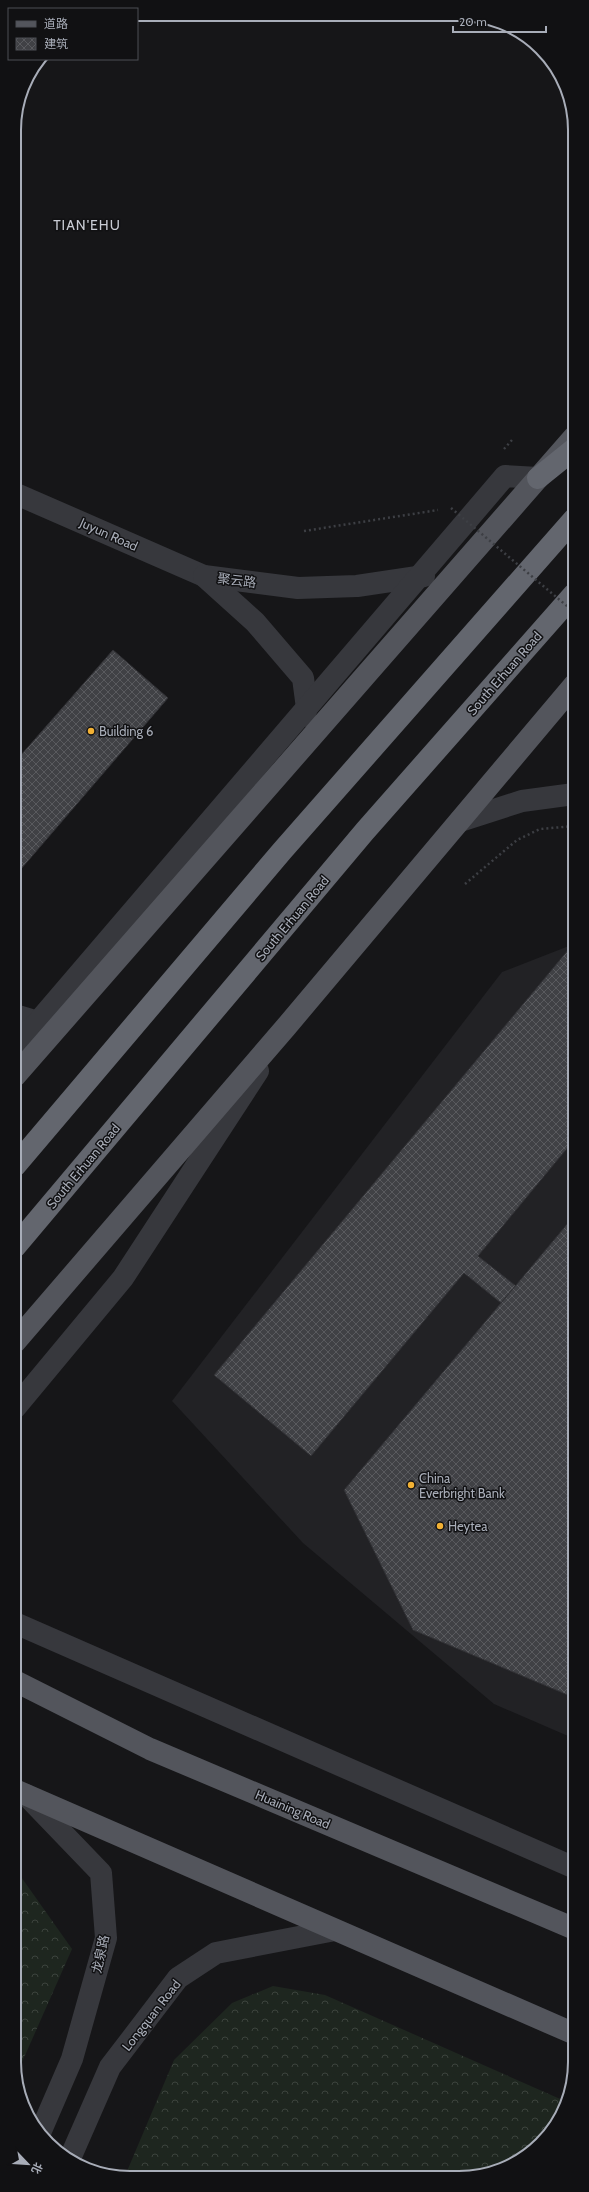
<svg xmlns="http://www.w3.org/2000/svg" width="589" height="2192" viewBox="0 0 589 2192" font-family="Cabin,'Noto Sans SC',sans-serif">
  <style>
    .built { fill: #222225 }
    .forest { fill: url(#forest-crowns) }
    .building { fill: url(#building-cross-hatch); stroke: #303034 }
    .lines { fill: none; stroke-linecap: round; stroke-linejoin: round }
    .path { stroke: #3d3f44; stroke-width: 2.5; stroke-dasharray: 2 3; stroke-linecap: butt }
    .minor { stroke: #37383d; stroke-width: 22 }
    .major { stroke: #53555c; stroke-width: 22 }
    .highway { stroke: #63666e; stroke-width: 22 }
    .path-bridge { stroke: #3d3f44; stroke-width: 2.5; stroke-dasharray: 2 3; stroke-linecap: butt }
    .poi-dot { fill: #f2b134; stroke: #111113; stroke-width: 1.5 }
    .labels { text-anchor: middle; stroke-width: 3; stroke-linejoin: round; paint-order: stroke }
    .street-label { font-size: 13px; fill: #a8adb8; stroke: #111113 }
    .poi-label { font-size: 13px; fill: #a8adb8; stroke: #111113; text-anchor: start }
    .neighbourhood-label { font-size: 14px; letter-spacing: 1px; fill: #c9ccd4; stroke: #111113 }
    .rim { fill: none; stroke: #a8adb8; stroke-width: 2 }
  </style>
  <defs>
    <pattern id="forest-crowns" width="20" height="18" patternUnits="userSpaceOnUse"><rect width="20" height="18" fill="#1e261f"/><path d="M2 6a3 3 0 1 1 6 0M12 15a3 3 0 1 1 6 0" fill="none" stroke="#3c433d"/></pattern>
    <pattern id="building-cross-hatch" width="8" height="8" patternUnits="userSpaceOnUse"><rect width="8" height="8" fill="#404145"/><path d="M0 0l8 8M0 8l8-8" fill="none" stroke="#595a5e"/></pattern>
  </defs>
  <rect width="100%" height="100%" fill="#161618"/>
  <path class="built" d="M574 944 575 1739 494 1704 303 1543 172 1401 502 972Z"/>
  <g class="forest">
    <path d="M15 1872 19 1874 72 1949 15 2078Z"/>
    <path d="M273 1986 325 1995 567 2102 566 2106 546 2139 517 2163 474 2177 125 2176 174 2060 232 2003Z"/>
  </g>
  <g class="building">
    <path d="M113 650 168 698 15 876 14 763Z"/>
    <path d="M574 943V1140L478 1256 516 1286 501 1303 464 1273 311 1456 214 1375Z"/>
    <path d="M574 1216 575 1698 413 1630 344 1490Z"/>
  </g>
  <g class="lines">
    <g class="path">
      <path d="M504 449 512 440"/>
      <path d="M304 531 438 510"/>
      <path d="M465 884 517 840 540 829 574 826"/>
    </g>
    <g class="minor">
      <path d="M14 493 204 576 298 588 357 586 424 576"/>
      <path d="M204 576 255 622 303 678 307 708 304 716"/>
      <path d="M460 821 522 801 574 794"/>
      <path d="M15 1015 38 1022"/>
      <path d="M15 1044 38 1022 505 476 538 478"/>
      <path d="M15 1408 123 1278 258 1071"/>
      <path d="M15 1623 575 1868"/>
      <path d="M26 1795 101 1873 106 1938 72 2059 40 2133"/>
      <path d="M71 2156 110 2067 178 1978 216 1953 335 1930"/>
    </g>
    <g class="major">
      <path d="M15 1076 574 437"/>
      <path d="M15 1342 286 1027 574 685"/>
      <path d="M15 1681 150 1749 575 1929"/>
      <path d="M15 1790 575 2034"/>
    </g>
    <g class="highway">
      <path d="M538 478 574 449"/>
      <path d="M15 1166 282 851 574 519"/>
      <path d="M15 1247 365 831 574 594"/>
    </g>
    <path class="path-bridge" d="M451 508 574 612"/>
  </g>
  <g class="poi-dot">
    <circle cx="91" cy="731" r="4"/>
    <circle cx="411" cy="1485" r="4"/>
    <circle cx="440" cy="1526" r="4"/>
  </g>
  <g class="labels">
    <g class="street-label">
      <text transform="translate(109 534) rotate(24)" y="5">Juyun Road</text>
      <text transform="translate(237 580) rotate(7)" y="5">聚云路</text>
      <text transform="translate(504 673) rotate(-49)" y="5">South Erhuan Road</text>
      <text transform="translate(292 918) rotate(-50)" y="5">South Erhuan Road</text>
      <text transform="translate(83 1166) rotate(-50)" y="5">South Erhuan Road</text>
      <text transform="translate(293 1809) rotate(23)" y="5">Huaining Road</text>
      <text transform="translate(100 1954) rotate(-78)" y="5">龙泉路</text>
      <text transform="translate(151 2015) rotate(-52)" y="5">Longquan Road</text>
    </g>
    <g class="poi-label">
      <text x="99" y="736">Building 6</text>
      <text x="419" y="1483">China<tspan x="419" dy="15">Everbright Bank</tspan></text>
      <text x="448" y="1531">Heytea</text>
    </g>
    <g class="neighbourhood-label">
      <text x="87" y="230">TIAN'EHU</text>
    </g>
  </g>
  <path d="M0 0H589V2192H0ZM130 21H459A109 109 0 0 1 568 130V2062A109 109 0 0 1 459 2171H130A109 109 0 0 1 21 2062V130A109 109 0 0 1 130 21Z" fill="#111113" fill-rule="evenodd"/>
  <path class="rim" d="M130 21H459A109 109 0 0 1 568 130V2062A109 109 0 0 1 459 2171H130A109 109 0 0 1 21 2062V130A109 109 0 0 1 130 21Z"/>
  <rect x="8" y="8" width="130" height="52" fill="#111113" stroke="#4d4f55"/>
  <rect x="16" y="21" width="20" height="6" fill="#53555c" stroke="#4d4f55"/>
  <text x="44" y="28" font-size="12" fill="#a8adb8">道路</text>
  <rect x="16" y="38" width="20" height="12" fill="url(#building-cross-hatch)" stroke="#4d4f55"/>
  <text x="44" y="48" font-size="12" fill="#a8adb8">建筑</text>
  <g transform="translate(28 2164) rotate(115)" stroke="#111113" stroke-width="3" paint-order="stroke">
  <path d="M0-3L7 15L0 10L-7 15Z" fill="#a8adb8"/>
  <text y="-6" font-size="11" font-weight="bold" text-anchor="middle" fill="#a8adb8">北</text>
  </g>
  <path d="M453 26v6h93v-6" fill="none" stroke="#a8adb8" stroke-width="2"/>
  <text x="459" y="26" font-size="12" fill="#a8adb8" stroke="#111113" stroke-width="3" paint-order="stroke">20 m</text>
</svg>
